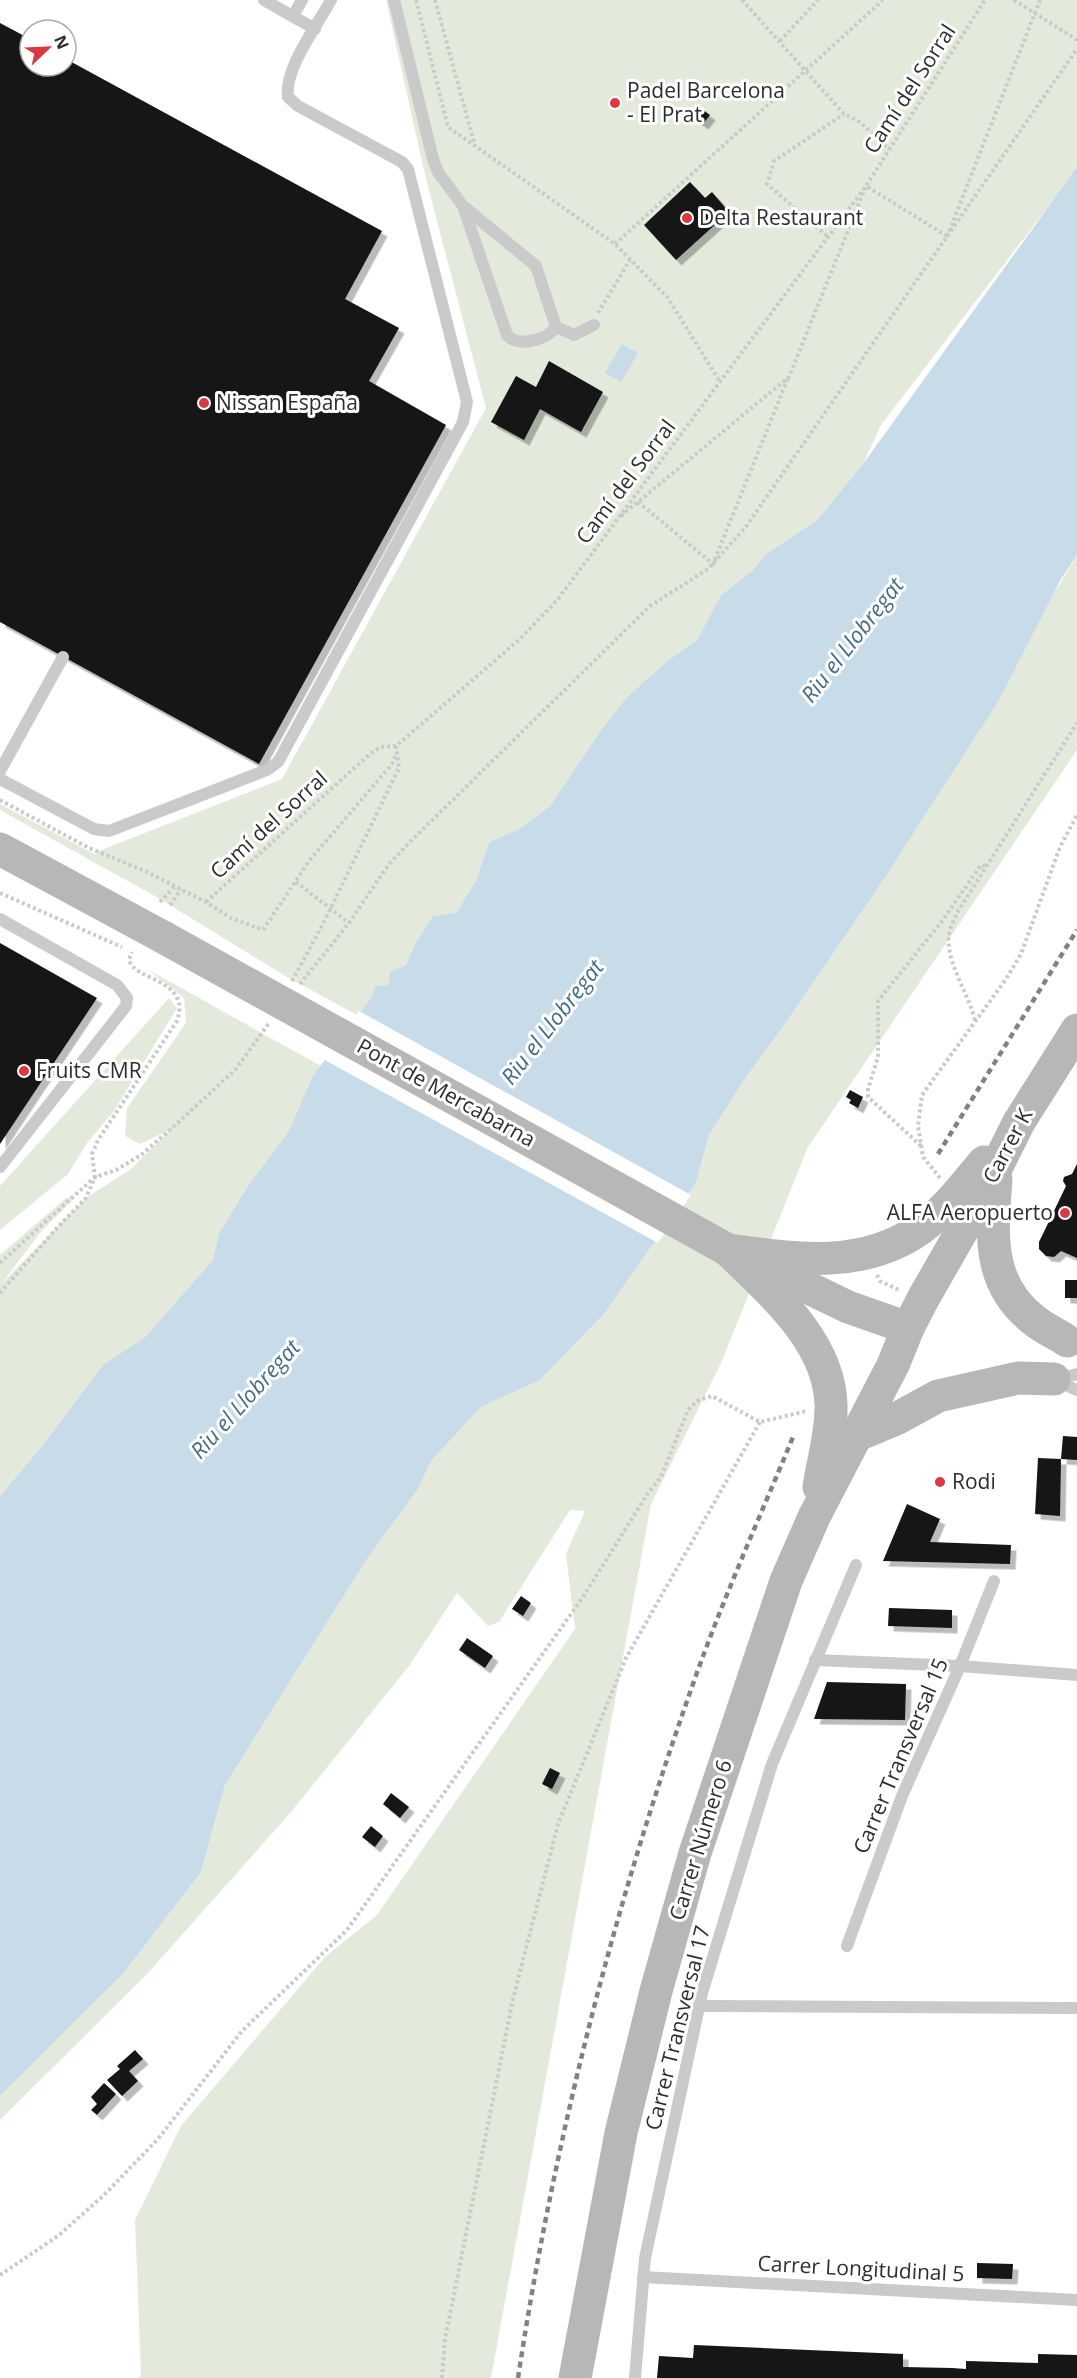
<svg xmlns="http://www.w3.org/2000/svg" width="1077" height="2378" viewBox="0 0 1077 2378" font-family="'Open Sans',sans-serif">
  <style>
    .green { fill: #e3eadb }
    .water { fill: #c8dbe8 }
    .pier { fill: #fff }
    .building { fill: #141414; filter: url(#shadow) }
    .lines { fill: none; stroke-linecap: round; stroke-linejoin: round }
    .path { stroke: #cacaca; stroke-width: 4; stroke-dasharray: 3 3; stroke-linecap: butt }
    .service { stroke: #cacaca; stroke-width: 12 }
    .secondary { stroke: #b7b7b7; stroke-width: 33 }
    .rail { stroke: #828282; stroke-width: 4.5; stroke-dasharray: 6 4.5; stroke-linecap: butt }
    .secondary-bridge { stroke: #b7b7b7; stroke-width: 33 }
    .poi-dot { fill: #d93943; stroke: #fff; stroke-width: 2 }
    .labels { text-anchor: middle; stroke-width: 6; stroke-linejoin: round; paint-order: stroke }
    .street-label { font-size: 21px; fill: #2d2d2d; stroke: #fff }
    .poi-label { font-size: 21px; fill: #2d2d2d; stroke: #fff; text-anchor: start }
    .water-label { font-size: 22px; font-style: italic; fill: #406c89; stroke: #fff }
  </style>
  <defs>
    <filter id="shadow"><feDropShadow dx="5.5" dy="5.5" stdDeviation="0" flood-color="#0004"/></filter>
  </defs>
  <rect width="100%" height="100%" fill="#fff"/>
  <g class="green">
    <path d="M386 0H1077V169L881 425 863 464 817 520 766 554 752 571 721 595 697 640 666 662 626 698 599 733 550 806 519 829 489 842 476 881 456 913 413 948 406 965 391 972 388 985 375 987 371 998 359 1016 287 977 160 899 0 810V804L96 855 99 851 282 779 486 408 426 179Z"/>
    <path d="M1077 555V750L808 1147 721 1363 651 1504 491 2378H139L141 2373 135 2220 181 2126 326 1956 377 1915 575 1629 566 1554 585 1511 570 1510 499 1622 488 1626 457 1593 409 1666 291 1812 147 1974 0 2120V2096L123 1974 201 1872 225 1785 367 1559 418 1489 431 1461 481 1407 540 1380 604 1314 696 1183 709 1135 742 1083 789 1018 878 888Z"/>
    <path d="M147 969 321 1066 312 1077 289 1131 250 1183 219 1233 213 1260 144 1338 104 1364 42 1446 0 1496V1255L66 1198 75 1197 39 1234 2 1283 86 1198 131 1169 170 1130 140 1144 125 1136 127 1108 186 1023 184 998Z"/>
    <path d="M169 998 177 1008 114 1111 87 1143 68 1174 0 1230V1186Z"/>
  </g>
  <g class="water">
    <path d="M1077 167V555L1061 579 999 700 878 888 789 1018 742 1083 709 1135 696 1183 604 1314 540 1380 481 1407 431 1461 418 1489 367 1559 225 1785 201 1872 123 1974 0 2096V1496L42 1446 104 1364 144 1338 213 1260 219 1233 250 1183 289 1131 312 1077 371 998 375 986 388 985 390 972 406 965 413 948 433 916 456 913 476 881 489 842 519 829 550 806 599 733 626 698 666 662 697 640 721 595 752 571 766 554 817 520 863 464Z"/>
    <path d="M622 344 638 353 621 382 605 373Z"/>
  </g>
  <path class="pier" d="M359 1011 691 1195 658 1243 323 1059Z"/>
  <g class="building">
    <path d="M0 23 30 39V66H66V59L382 231 345 299 399 328 369 381 446 425 259 764 0 622Z"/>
    <path d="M696 105 710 115 703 124 690 115Z"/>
    <path d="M690 182 705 198 712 192 729 212 676 260 644 225Z"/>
    <path d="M549 361 603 392 581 432 540 409 524 440 491 422 516 376 536 387Z"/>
    <path d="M0 943 97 998 0 1144Z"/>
    <path d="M850 1090 863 1097 858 1108 849 1103 851 1100 846 1097Z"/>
    <path d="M1077 1164V1258L1061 1251 1054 1257 1046 1256 1039 1249V1242L1066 1186 1063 1181 1064 1177 1072 1174Z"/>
    <rect x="1065" y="1280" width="12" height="18"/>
    <path d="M1063 1436 1077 1437V1460L1061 1459Z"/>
    <path d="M1038 1458 1061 1459 1060 1516 1035 1514Z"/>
    <path d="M907 1504 940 1519 930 1542 1011 1545 1010 1564 883 1561Z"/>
    <path d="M521 1596 531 1603 523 1616 512 1609Z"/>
    <path d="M889 1608 952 1610V1628L888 1626Z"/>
    <path d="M467 1638 493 1656 485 1668 459 1650Z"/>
    <path d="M827 1682 906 1684 905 1720 814 1719Z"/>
    <path d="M550 1768 560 1773 552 1789 542 1784Z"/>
    <path d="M391 1793 409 1807 400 1818 383 1804Z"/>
    <path d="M371 1826 383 1836 375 1847 362 1837Z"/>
    <path d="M135 2050 143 2059 129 2071 138 2081 122 2096 107 2080 120 2069 117 2066Z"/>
    <path d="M104 2083 116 2094 97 2115 91 2110 97 2104 91 2097Z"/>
    <path d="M977 2263 1013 2264 1012 2279 977 2278Z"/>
    <path d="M694 2345 903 2354V2367L952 2368 966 2369V2361L1038 2363V2354L1077 2355V2378H657L659 2356 693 2358Z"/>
  </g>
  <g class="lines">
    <g class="path">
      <path d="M416 0 448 127 615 244 668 298 720 382"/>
      <path d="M435 0 475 146"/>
      <path d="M742 0 844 114 860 122 889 149"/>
      <path d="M1014 0 1077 40"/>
      <path d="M780 41 818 0"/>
      <path d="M827 236 767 184 774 161 844 114"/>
      <path d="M947 237 1040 0"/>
      <path d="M615 244 883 0"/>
      <path d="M598 313 630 260"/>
      <path d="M638 502 713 564 788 378"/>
      <path d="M621 516 789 377 866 186 947 236"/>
      <path d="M0 800 89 848 145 871 206 902 231 918 263 930 309 861 392 764 397 753"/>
      <path d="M296 882 349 923"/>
      <path d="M0 893 122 947"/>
      <path d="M160 902 175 886"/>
      <path d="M206 902 371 753 381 747 396 746 520 639 558 599 866 186 985 0"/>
      <path d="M170 905 181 889"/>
      <path d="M292 981 323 924 399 768 396 746"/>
      <path d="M300 984 349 923 389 864 410 842 650 606 708 569 745 528 1077 49"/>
      <path d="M975 1020C969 995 945 960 949 935 950 927 954 920 957 913L1077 723"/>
      <path d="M921 1146 868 1097V1089L878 1057V1001L942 921 981 865 987 866"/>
      <path d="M940 1178 923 1157 918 1126 922 1095 1006 979 1021 954 1060 847 1077 815"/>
      <path d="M0 1263 95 1177 116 1170 141 1155 172 1128 236 1069 269 1023"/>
      <path d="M877 1275 880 1281 899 1290"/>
      <path d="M0 1293 56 1229 86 1198 95 1177 92 1154 98 1140 177 1021C192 978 132 981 129 959L132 952"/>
      <path d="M0 2275 58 2236 104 2195 158 2139 242 2031 347 1930 583 1597 648 1493 661 1477 688 1410 697 1401 712 1396 760 1422 807 1411"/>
      <path d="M442 2378 445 2339 513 1999 558 1824 626 1658 760 1422"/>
    </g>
    <g class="service">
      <path d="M264 0 315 29"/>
      <path d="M394 0 433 159 438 172 463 206 536 266 556 327C547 340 518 348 507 335L463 206"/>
      <path d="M293 16 302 0"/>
      <path d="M556 327 574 335 594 325"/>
      <path d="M0 771 63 657"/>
      <path d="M0 779 94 829 109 831 267 770 278 762 463 422 467 402 408 169 402 162 298 106 288 97C284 69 317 26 331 0"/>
      <path d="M0 919 117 985 127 998 126 1006 0 1167"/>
      <path d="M1055 1379 1077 1374"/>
      <path d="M1055 1380 1077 1390"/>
      <path d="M815 1660 960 1666 1077 1675"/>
      <path d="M847 1946 902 1796 960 1666 994 1581"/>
      <path d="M699 2006 1077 2008"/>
      <path d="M643 2277 1077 2300"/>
      <path d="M635 2378 645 2258 702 1993 772 1764 856 1565"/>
    </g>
    <g class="secondary">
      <path d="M0 849 163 937"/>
      <path d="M996 1179C992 1233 986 1284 1035 1321 1045 1329 1057 1334 1067 1341"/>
      <path d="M728 1250C794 1259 862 1270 920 1229 945 1211 965 1185 984 1162"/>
      <path d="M728 1250C770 1292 829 1340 831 1404 832 1431 823 1461 819 1487"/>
      <path d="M757 1263 848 1307 908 1328"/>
      <path d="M855 1436 896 1419 938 1396 1018 1378 1054 1379"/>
      <path d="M575 2378 621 2133 656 1991 695 1853 786 1581 814 1517 893 1365 908 1328 924 1297 983 1194 1019 1122 1077 1030"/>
    </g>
    <g class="rail">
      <path d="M938 1154 1077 930"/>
      <path d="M518 2378C554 2141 613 1910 693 1684 722 1601 759 1519 793 1437"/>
    </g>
    <path class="secondary-bridge" d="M163 937 728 1250"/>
  </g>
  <g class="poi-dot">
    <circle cx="615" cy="103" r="6"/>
    <circle cx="687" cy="218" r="6"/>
    <circle cx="204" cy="403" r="6"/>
    <circle cx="24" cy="1071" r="6"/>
    <circle cx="1065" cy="1213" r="6"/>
    <circle cx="940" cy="1482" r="6"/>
  </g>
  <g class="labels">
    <g class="street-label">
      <text transform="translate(910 89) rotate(-57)" y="7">Camí del Sorral</text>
      <text transform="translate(626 482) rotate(-53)" y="7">Camí del Sorral</text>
      <text transform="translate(269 825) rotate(-42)" y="7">Camí del Sorral</text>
      <text transform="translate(446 1093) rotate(29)" y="7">Pont de Mercabarna</text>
      <text transform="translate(1008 1146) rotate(-62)" y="7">Carrer K</text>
      <text transform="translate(901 1756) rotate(-67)" y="7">Carrer Transversal 15</text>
      <text transform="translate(701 1840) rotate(-73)" y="7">Carrer Número 6</text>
      <text transform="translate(678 2028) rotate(-76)" y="7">Carrer Transversal 17</text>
      <text transform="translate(861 2269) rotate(3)" y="7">Carrer Longitudinal 5</text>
    </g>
    <g class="poi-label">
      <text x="627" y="98">Padel Barcelona<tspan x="627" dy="24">- El Prat</tspan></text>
      <text x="699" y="225">Delta Restaurant</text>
      <text x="216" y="410">Nissan España</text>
      <text x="36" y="1078">Fruits CMR</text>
      <text x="1053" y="1220" text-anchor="end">ALFA Aeropuerto</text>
      <text x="952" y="1489">Rodi</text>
    </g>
    <g class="water-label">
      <text transform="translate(852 640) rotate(-52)" y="8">Riu el Llobregat</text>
      <text transform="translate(552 1022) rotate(-52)" y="8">Riu el Llobregat</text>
      <text transform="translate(245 1399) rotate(-48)" y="8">Riu el Llobregat</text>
    </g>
  </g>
  <g transform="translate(48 48) rotate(67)"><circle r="28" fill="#ffffff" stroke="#ababab" stroke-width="1.5"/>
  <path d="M0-4.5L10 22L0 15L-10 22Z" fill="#d93943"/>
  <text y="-9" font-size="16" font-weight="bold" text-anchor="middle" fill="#2d2d2d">N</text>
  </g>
</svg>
